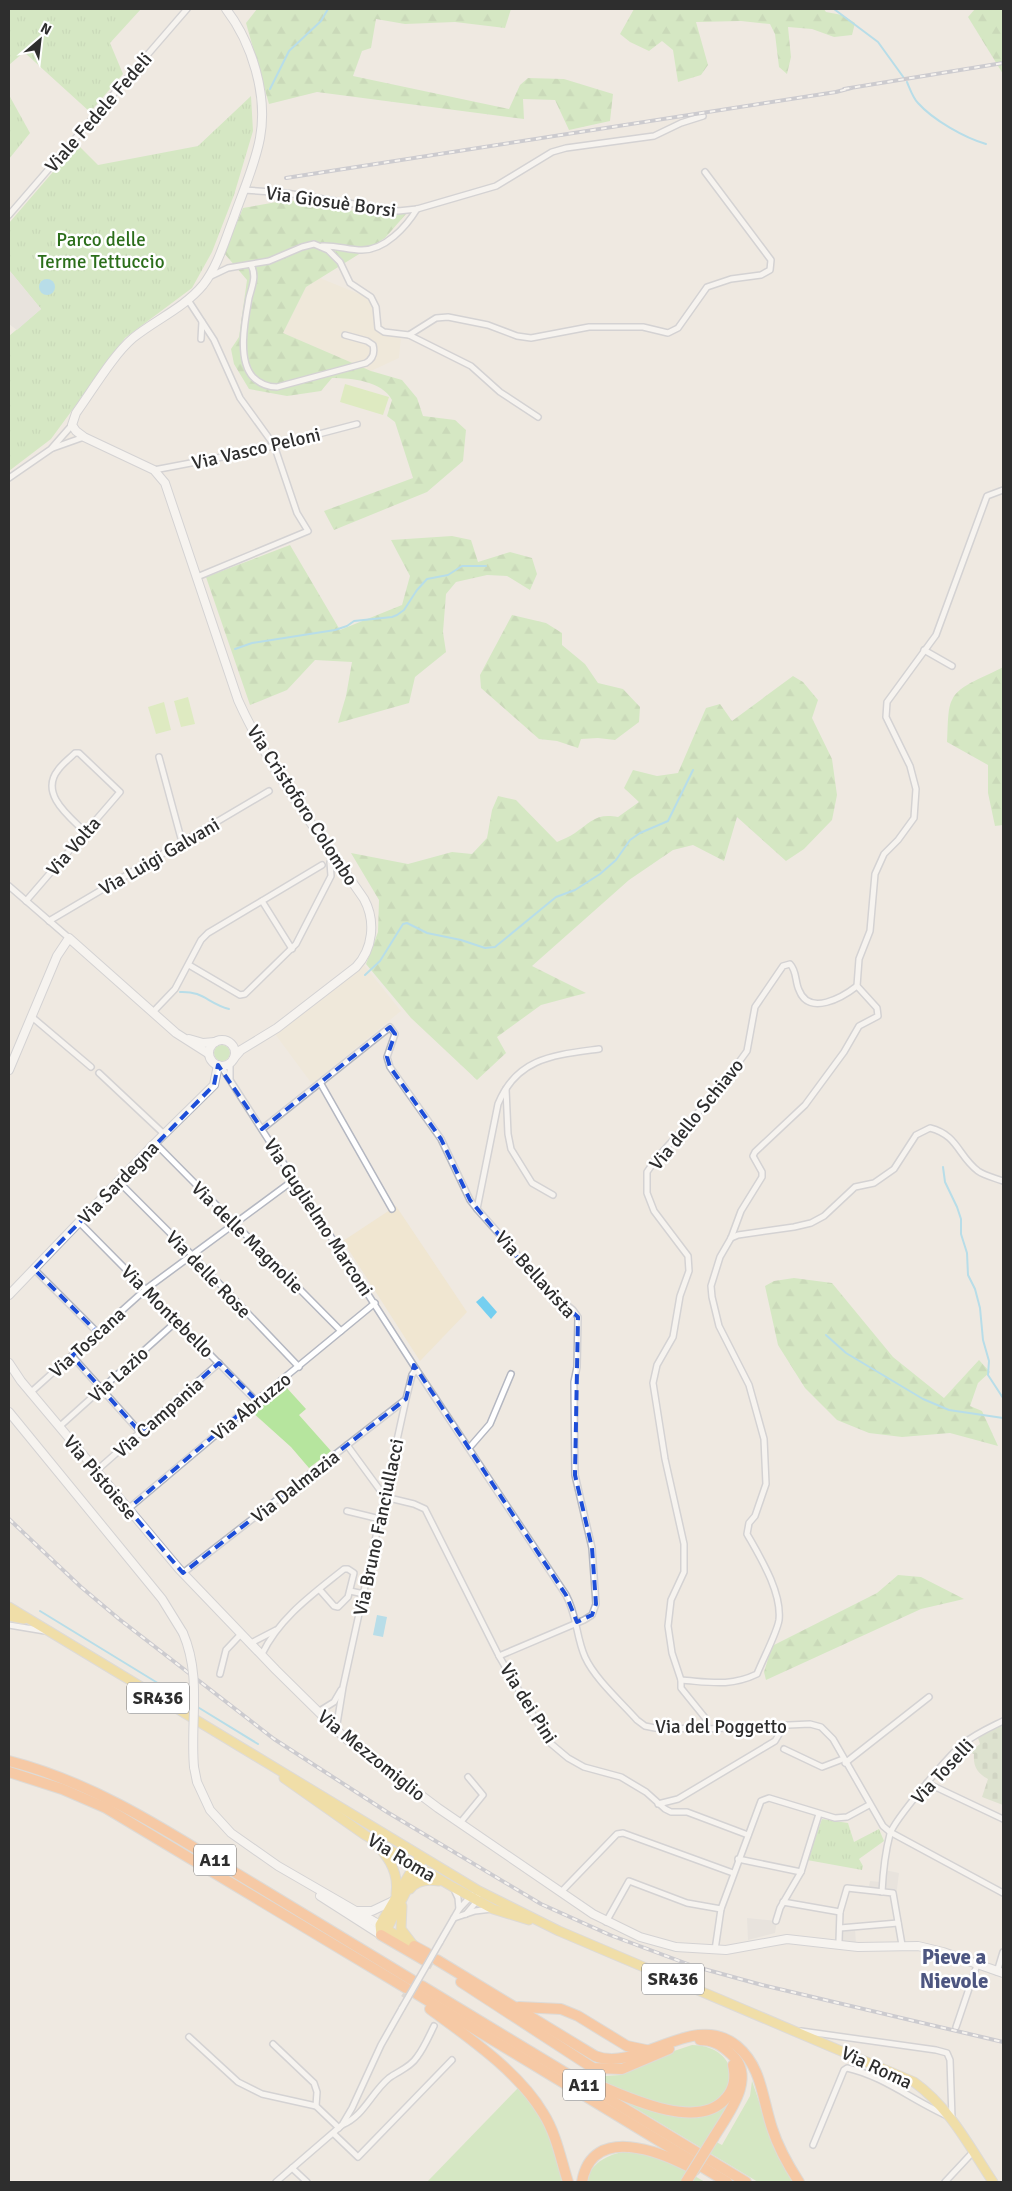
<svg xmlns="http://www.w3.org/2000/svg" width="1012" height="2191" viewBox="0 0 1012 2191" font-family="Signika,sans-serif">
  <style>
    .education { fill: #f0e6d1 }
    .grass { fill: #b6e59e }
    .forest { fill: url(#forest-firs) }
    .cemetery { fill: url(#cemetery-stones) }
    .park { fill: url(#park-tufts) }
    .pitch { fill: #c9ec9a }
    .plaza { fill: #dfdcd8 }
    .water { fill: #75cff0 }
    .lines { fill: none; stroke-linecap: round; stroke-linejoin: round }
    .stream { stroke: #75cff0; stroke-width: 2 }
    .highway-tunnel { stroke: #c8c4bd; stroke-width: 10; stroke-dasharray: 10 5; stroke-linecap: butt }
    .street-casing { stroke: #b4b7c1; stroke-width: 8 }
    .secondary-casing { stroke: #b4b7c1; stroke-width: 10 }
    .primary-casing { stroke: #c9c9c9; stroke-width: 11 }
    .highway-casing { stroke: #c9c9c9; stroke-width: 12 }
    .street { stroke: #fff; stroke-width: 5 }
    .secondary { stroke: #fff; stroke-width: 8 }
    .primary { stroke: #f2d163; stroke-width: 9 }
    .highway { stroke: #ffa35c; stroke-width: 10 }
    .rail-casing { stroke: #a3a6b8; stroke-width: 4 }
    .rail { stroke: #fff; stroke-width: 2; stroke-dasharray: 5.5; stroke-linecap: butt }
    .street-bridge-casing { stroke: #b4b7c1; stroke-width: 8; stroke-linecap: butt }
    .secondary-bridge-casing { stroke: #b4b7c1; stroke-width: 10; stroke-linecap: butt }
    .highway-bridge-casing { stroke: #c9c9c9; stroke-width: 12; stroke-linecap: butt }
    .street-bridge { stroke: #fff; stroke-width: 5 }
    .secondary-bridge { stroke: #fff; stroke-width: 8 }
    .highway-bridge { stroke: #ffa35c; stroke-width: 10 }
    .marked { fill: none; stroke: #1d4ed8; stroke-width: 4; stroke-dasharray: 10 6; stroke-linejoin: round }
    .labels { text-anchor: middle; stroke-width: 5; stroke-linejoin: round; paint-order: stroke }
    .shield { fill: #fff; stroke: #6d6d6d; stroke-width: 1 }
    .shield-label { font-size: 18px; font-weight: bold; fill: #2e2e2e }
    .street-label { font-size: 19px; fill: #2e2e2e; stroke: #fff }
    .park-label { font-size: 19px; fill: #2c6e1b; stroke: #fff }
    .quarter-label { font-size: 21px; font-weight: bold; fill: #4d5680; stroke: #fff }
  </style>
  <defs>
    <pattern id="forest-firs" width="22" height="20" patternUnits="userSpaceOnUse" patternTransform="scale(1.25)"><rect width="22" height="20" fill="#b6e59e"/><path d="M5 1l3.5 6h-7zM16 11l3.5 6h-7z" fill="#9dc588"/></pattern>
    <pattern id="cemetery-stones" width="16" height="16" patternUnits="userSpaceOnUse" patternTransform="scale(1.25)"><rect width="16" height="16" fill="#c8d9b8"/><path d="M2 7V4a2 2 0 0 1 4 0v3zM10 15v-3a2 2 0 0 1 4 0v3z" fill="#acbb9e"/></pattern>
    <pattern id="park-tufts" width="24" height="20" patternUnits="userSpaceOnUse" patternTransform="scale(1.25)"><rect width="24" height="20" fill="#b6e59e"/><path d="M3 7l-1-3M5 7V3M7 7l1-3M15 17l-1-3M17 17v-4M19 17l1-3" fill="none" stroke="#9dc588"/></pattern>
  </defs>
  <rect width="100%" height="100%" fill="#efe9e1"/>
  <g class="education">
    <path d="M320 278 369 298 383 327 401 337 399 358 371 371 283 333 306 287Z"/>
    <path d="M364 965 401 1011 312 1084 275 1034Z"/>
    <path d="M396 1206 467 1312 420 1361 343 1241Z"/>
  </g>
  <g class="grass">
    <circle cx="222" cy="1053" r="8"/>
    <path d="M286 1387 306 1409 299 1415 331 1451 309 1468 291 1447 252 1412Z"/>
    <path d="M692 2045C743 2046 741 2100 702 2108 669 2115 620 2091 589 2077L620 2075 665 2054Z"/>
    <path d="M752 2081 778 2157 795 2182H758L620 2099 684 2118 709 2115 734 2096 709 2138 722 2145 750 2096Z"/>
    <path d="M518 2088 543 2118 550 2136 563 2182H427Z"/>
    <path d="M630 2151 667 2160 705 2182H586C591 2161 611 2153 630 2151Z"/>
  </g>
  <g class="forest">
    <path d="M257 9H511L505 28 455 22 405 24 376 19 371 48 362 51 353 76 509 109 520 85 528 78 564 79 613 94 610 121 569 130 555 100 523 99 524 119 317 92 269 104 246 23Z"/>
    <path d="M634 9H824L826 12 842 15 855 23 852 35 834 37 812 29 788 27 791 57 787 74 779 67 775 34 770 24 741 21 696 22 708 65 701 75 678 82 673 50 662 41 649 51 630 42 620 34Z"/>
    <path d="M975 9H1003V74L968 17Z"/>
    <path d="M288 200 354 211 406 214 385 238 306 287 283 333 371 371 402 380 417 398 423 416 455 420 466 430 463 461 427 492 334 530 324 511 413 478 395 422 387 416 392 400C382 381 352 378 332 378L321 391 287 396 249 389 234 364 231 349 239 337 247 280 224 253 243 208Z"/>
    <path d="M452 536 471 540 478 562 510 552 532 558 537 574 530 590 507 576 487 575 456 582 446 594 443 632 446 652 415 677 409 703 338 723 346 696 352 662 315 660 287 690 250 705 206 577 290 545 340 630 402 605 410 576 391 540Z"/>
    <path d="M512 615 546 623 562 633V645L585 664 598 683 623 689 640 707 639 722 615 740 598 738 581 739 578 748 557 741 539 739 481 688 480 675Z"/>
    <path d="M1003 667V825L995 826 988 793V765L947 742C948 732 947 708 952 700 959 684 988 676 1003 667Z"/>
    <path d="M793 676 803 682 818 700 812 718 832 759 837 795 832 820 804 849 786 861 737 817 724 861 693 845 673 850 629 880 532 966 586 993 541 1005 497 1037 506 1053 477 1080 411 1018 366 964 378 932 379 900 351 853 408 864 452 852 472 854 487 838 492 810 498 796 516 800 557 842C563 839 569 837 575 833 591 822 596 813 618 817L639 802 624 788 633 770 657 776 678 773 706 708 720 704 732 721Z"/>
    <path d="M794 1278 832 1283 893 1357 944 1398 979 1360 990 1372 978 1383 970 1406 982 1411 998 1446 950 1433 902 1437 869 1433 837 1420 805 1388 778 1345 765 1286 774 1281Z"/>
    <path d="M898 1575 921 1577 964 1599 921 1609 766 1680 764 1672 772 1646 877 1593Z"/>
  </g>
  <path class="cemetery" d="M1003 1724V1805L982 1797 988 1779C977 1773 973 1766 974 1754L971 1753 974 1746 976 1747 980 1744 978 1738Z"/>
  <g class="park">
    <path d="M9 9H141L110 43 123 74 90 112 24 52 9 65Z"/>
    <path d="M9 95 30 133 9 159Z"/>
    <path d="M251 96 253 131 234 195 212 252 192 288 125 338 51 439 9 471V336L41 309 9 270V223L77 144 98 165 198 146Z"/>
    <path d="M822 1819 848 1823 854 1842 879 1829 884 1841 859 1859 863 1866 862 1870 807 1860Z"/>
  </g>
  <g class="pitch">
    <path d="M345 384 389 397 383 415 340 402Z"/>
    <path d="M188 697 195 724 181 727 174 701Z"/>
    <path d="M164 702 171 730 156 734 148 707Z"/>
  </g>
  <g class="plaza">
    <path d="M9 270 41 309 17 330 9 324Z"/>
    <path d="M880 1869 899 1873 896 1897 859 1891V1885L869 1886 870 1881 881 1882Z"/>
    <path d="M747 1918 777 1921 775 1933 748 1940Z"/>
    <path d="M840 1928H855L856 1944 839 1943Z"/>
  </g>
  <g class="water">
    <circle cx="47" cy="287" r="8"/>
    <path d="M483 1296 497 1312 491 1319 476 1302Z"/>
    <path d="M377 1615 387 1617 383 1637 373 1635Z"/>
  </g>
  <g class="lines">
    <g class="stream">
      <path d="M834 9 878 42 904 78"/>
      <path d="M907 82C910 89 913 98 918 103 933 120 965 138 986 144"/>
      <path d="M270 89 289 51 321 21 328 9"/>
      <path d="M235 649 252 643 335 630 347 626 354 621 392 617 397 615 404 610 417 590 427 579 448 575 462 566H486"/>
      <path d="M365 975 380 961 403 924 407 923 427 933 461 940 485 948 495 947 556 897 575 890 600 874 616 860 630 840 640 833 668 821 693 770"/>
      <path d="M180 992C204 991 207 1003 229 1009"/>
      <path d="M943 1167 945 1182 957 1207 961 1219V1234L967 1253 968 1275 975 1289 980 1308 983 1340 989 1361 988 1375 1003 1398"/>
      <path d="M826 1335 846 1353 923 1399 949 1410 1003 1418"/>
      <path d="M40 1611 192 1704"/>
      <path d="M196 1706 258 1744"/>
    </g>
    <g class="highway-tunnel">
      <path d="M424 1960 435 1966"/>
      <path d="M404 1992 414 1999"/>
    </g>
    <defs>
      <g id="street">
        <path d="M244 190 286 193 398 211 417 209 496 186 552 152 566 148 654 136 681 123 703 116"/>
        <path d="M9 215 187 9"/>
        <path d="M322 246C335 245 349 250 362 250 385 250 406 227 417 209"/>
        <path d="M251 265C257 276 252 286 249 298 245 320 237 360 253 377 259 383 268 387 277 387L366 363C373 359 375 353 373 345L367 341 345 335"/>
        <path d="M209 277 228 268 269 261 302 247 314 244 328 250 340 262 350 283 371 297 376 307 378 328 384 332 409 335 436 318 448 317 488 325 517 336 531 338 589 327H643L668 333 678 328 707 287 731 279 761 275 770 270 771 260 705 172"/>
        <path d="M188 300 214 340 240 398 274 445 297 513 308 531 197 577"/>
        <path d="M409 335 471 366 500 392 538 417"/>
        <path d="M201 339 202 322"/>
        <path d="M53 448 84 437"/>
        <path d="M154 470 254 451 357 424"/>
        <path d="M9 478 51 449 72 425"/>
        <path d="M924 650 952 666"/>
        <path d="M159 757 182 842"/>
        <path d="M9 886 69 938"/>
        <path d="M26 901 120 792 79 753H75C69 759 62 764 58 770 39 794 70 817 85 832"/>
        <path d="M262 901 292 949"/>
        <path d="M49 921 269 791"/>
        <path d="M189 965 240 995 245 994 296 944 331 876 330 862 336 858"/>
        <path d="M153 1012 175 989 201 940 208 933 322 865"/>
        <path d="M32 1017 91 1067"/>
        <path d="M230 1063V1078"/>
        <path d="M221 1066 416 1369 566 1595C577 1615 576 1637 585 1657 595 1679 621 1702 637 1720L645 1726 655 1728 707 1729 810 1724 821 1727 833 1739 883 1826 890 1832 1003 1893"/>
        <path d="M99 1073 164 1134"/>
        <path d="M321 1084 392 1209"/>
        <path d="M506 1089 508 1134 511 1149 532 1183 553 1195"/>
        <path d="M262 1129 390 1027 395 1034 387 1057 390 1067 441 1139 470 1200 477 1209"/>
        <path d="M155 1143 341 1331"/>
        <path d="M118 1181 192 1255 299 1367"/>
        <path d="M79 1222 256 1401"/>
        <path d="M731 1238 738 1235 794 1227 811 1223 824 1216 855 1187 874 1183 894 1169 916 1135 930 1128C958 1135 958 1156 978 1171 985 1176 995 1178 1003 1181"/>
        <path d="M34 1269 97 1332"/>
        <path d="M72 1356 140 1432"/>
        <path d="M30 1393 146 1289 295 1179"/>
        <path d="M59 1427 178 1320"/>
        <path d="M347 1445 385 1497 414 1504 425 1509 499 1656 549 1742 568 1758 584 1767 621 1777 646 1792 665 1809 671 1812H687L748 1835"/>
        <path d="M470 1447 490 1424 511 1374"/>
        <path d="M96 1471 219 1363"/>
        <path d="M128 1509 256 1401 375 1303"/>
        <path d="M347 1511 380 1519"/>
        <path d="M183 1573 405 1400"/>
        <path d="M350 1591 364 1594"/>
        <path d="M9 1625 45 1631"/>
        <path d="M251 1643 276 1630"/>
        <path d="M262 1654C280 1617 313 1594 344 1569H348L354 1573 348 1597 338 1607 334 1606 319 1589"/>
        <path d="M499 1656 584 1620 592 1615 596 1604 592 1548 575 1475 574 1382 577 1367 578 1317 573 1310 539 1283 516 1253 477 1209 498 1104C517 1057 555 1055 599 1049"/>
        <path d="M220 1674 226 1650 241 1634"/>
        <path d="M681 1680C709 1682 730 1687 757 1674 762 1661 777 1633 779 1620 782 1592 760 1557 747 1534L749 1523 755 1516 766 1484 764 1439 749 1385 719 1326 712 1297 711 1286 720 1257 731 1238 741 1211 762 1177V1172L753 1156 755 1152 805 1105 844 1052 859 1026 878 1016 877 1008 857 986 859 959 870 931 875 874 884 854 898 840 914 818 916 789 910 766 886 717 887 702 936 635 987 496 1003 490"/>
        <path d="M318 1712 334 1702 341 1690"/>
        <path d="M707 1729 706 1719 681 1688V1680L672 1653 668 1626 671 1600 684 1572V1544L665 1459 653 1383 657 1365 673 1337 680 1296 689 1271 688 1256 654 1211 647 1193V1172L656 1159 720 1088 747 1051 755 1007 783 966 790 964C797 971 795 982 799 990 809 1017 843 997 857 986"/>
        <path d="M336 1730 343 1687 406 1399 412 1375 416 1369"/>
        <path d="M784 1749 822 1767 843 1759"/>
        <path d="M845 1763 929 1697"/>
        <path d="M927 1783 1003 1819"/>
        <path d="M658 1804 678 1799 775 1741 784 1726"/>
        <path d="M460 1823 483 1795 468 1777"/>
        <path d="M738 1859 801 1872 819 1814"/>
        <path d="M453 1887 458 1898 459 1909"/>
        <path d="M561 1892 617 1834 623 1833 733 1873"/>
        <path d="M882 1892C883 1872 885 1853 890 1834 894 1820 950 1754 963 1744 975 1734 989 1728 1003 1721"/>
        <path d="M783 1902 840 1912"/>
        <path d="M466 1914 477 1901 479 1891"/>
        <path d="M454 1918 475 1911 492 1909"/>
        <path d="M776 1921 780 1908 801 1872"/>
        <path d="M606 1922 629 1881 687 1903 721 1909"/>
        <path d="M840 1928 898 1923"/>
        <path d="M839 1941 840 1912 847 1888 893 1893 902 1945"/>
        <path d="M440 1942 459 1909 472 1895"/>
        <path d="M715 1950 721 1909 761 1801 769 1798 835 1818 847 1817 869 1805"/>
        <path d="M997 1972 1003 1952"/>
        <path d="M956 2027 977 1965"/>
        <path d="M801 2031 936 2050 947 2053 950 2060 952 2118C916 2103 884 2076 847 2068L844 2070 813 2145"/>
        <path d="M189 2037 238 2082 262 2094 316 2106"/>
        <path d="M273 2044 314 2083 317 2092 316 2106 339 2128"/>
        <path d="M342 2125C364 2116 371 2093 389 2078 398 2071 410 2068 417 2057 424 2048 429 2036 434 2026"/>
        <path d="M334 2134 358 2157 452 2060"/>
        <path d="M292 2168 307 2182"/>
        <path d="M276 2182 342 2125 352 2108 381 2045 402 2008"/>
        <path d="M945 2182 973 2152"/>
      </g>
      <g id="secondary">
        <path d="M226 9C252 43 268 95 260 138 255 165 243 191 234 217 225 240 218 266 203 285 184 308 155 320 133 338 113 355 92 391 76 413L72 425 76 431 84 437 154 470 165 483 238 700C270 771 320 835 364 899 376 921 373 949 356 967L277 1028 241 1050 234 1058"/>
        <path d="M189 1039 203 1043 215 1042"/>
        <circle cx="222" cy="1053" r="13"/>
        <path d="M9 1070 57 956 69 938 176 1033 209 1054"/>
        <path d="M9 1295 155 1143 214 1085 218 1065"/>
        <path d="M9 1363 21 1381 179 1569 276 1670 345 1738 438 1808 593 1914 640 1937 676 1947 726 1950 787 1939 858 1947 918 1946 943 1952 1003 1973"/>
        <path d="M9 1412 162 1599 183 1633"/>
        <path d="M194 1767 197 1782 210 1810 231 1833 278 1866 380 1925"/>
        <path d="M320 1896 381 1935"/>
        <path d="M357 1911H372L393 1901"/>
      </g>
      <g id="primary">
        <path d="M9 1607 479 1891 559 1931 914 2082C950 2108 969 2146 993 2182"/>
        <path d="M9 1616 24 1619"/>
        <path d="M284 1778 365 1835 453 1887 493 1909 529 1920"/>
        <path d="M377 1845C390 1859 399 1874 396 1894"/>
        <path d="M410 1889C417 1880 428 1879 439 1881"/>
        <path d="M402 1906 401 1929 414 1946"/>
        <path d="M382 1927 408 1942"/>
        <path d="M381 1935 380 1925 417 1861"/>
        <path d="M381 1935 387 1929 421 1862"/>
      </g>
      <g id="highway">
        <path d="M9 1761C88 1781 158 1825 226 1867 288 1905 350 1942 412 1980"/>
        <path d="M9 1772 62 1789 106 1808 406 1988"/>
        <path d="M381 1935 424 1960"/>
        <path d="M414 1946 427 1953"/>
        <path d="M437 1960 595 2056C639 2073 693 2010 737 2046 762 2067 762 2098 772 2128 778 2147 788 2165 799 2182"/>
        <path d="M461 1982 593 2068 622 2069 669 2049"/>
        <path d="M422 1986 746 2182"/>
        <path d="M417 1994 727 2182"/>
        <path d="M519 2007 561 2009 578 2016 627 2046 646 2050"/>
        <path d="M430 2009C468 2037 519 2072 543 2113 556 2133 561 2160 568 2182"/>
        <path d="M700 2040C713 2040 721 2045 731 2054 758 2078 727 2115 714 2137"/>
        <path d="M584 2079C618 2093 697 2134 726 2098 734 2089 736 2077 733 2065"/>
        <path d="M582 2182C592 2123 662 2152 695 2170"/>
      </g>
    </defs>
    <use href="#street" class="street-casing"/>
    <use href="#secondary" class="secondary-casing"/>
    <use href="#primary" class="primary-casing"/>
    <use href="#highway" class="highway-casing"/>
    <use href="#street" class="street"/>
    <use href="#secondary" class="secondary"/>
    <use href="#primary" class="primary"/>
    <use href="#highway" class="highway"/>
    <defs>
      <g id="rail">
        <path d="M844 89 1003 63"/>
        <path d="M286 178 836 92 851 88"/>
        <path d="M9 1519 81 1587 119 1619 274 1739 387 1812 541 1904 610 1935 693 1966 762 1985 1003 2042"/>
      </g>
    </defs>
    <use href="#rail" class="rail-casing"/>
    <use href="#rail" class="rail"/>
    <defs>
      <path id="street-bridge" d="M402 2008 440 1942"/>
      <path id="secondary-bridge" d="M183 1633C202 1677 190 1721 194 1767"/>
      <path id="highway-bridge" d="M686 2182 714 2137"/>
    </defs>
    <use href="#street-bridge" class="street-bridge-casing"/>
    <use href="#secondary-bridge" class="secondary-bridge-casing"/>
    <use href="#highway-bridge" class="highway-bridge-casing"/>
    <use href="#street-bridge" class="street-bridge"/>
    <use href="#secondary-bridge" class="secondary-bridge"/>
    <use href="#highway-bridge" class="highway-bridge"/>
  </g>
  <path d="M0 0H1012V2191H0ZM390 1027 395 1034 387 1057 390 1067 441 1139 470 1200 539 1283 578 1317 575 1475 592 1548 596 1604 592 1615 577 1622 566 1595 414 1365 406 1399 183 1573 128 1509 256 1400 219 1363 140 1432 72 1356 97 1332 34 1269 214 1085 218 1065 262 1129Z" fill="#efe9e1" fill-opacity=".55" fill-rule="evenodd"/>
  <path class="marked" d="M390 1027 395 1034 387 1057 390 1067 441 1139 470 1200 539 1283 578 1317 575 1475 592 1548 596 1604 592 1615 577 1622 566 1595 414 1365 406 1399 183 1573 128 1509 256 1400 219 1363 140 1432 72 1356 97 1332 34 1269 214 1085 218 1065 262 1129Z"/>
  <g class="labels">
    <g class="shield">
      <rect x="127" y="1682.5" width="62" height="31" rx="4"/>
      <rect x="194" y="1844.5" width="42" height="31" rx="4"/>
      <rect x="642" y="1963.5" width="62" height="31" rx="4"/>
      <rect x="563" y="2069.5" width="42" height="31" rx="4"/>
    </g>
    <g class="shield-label">
      <text x="158" y="1704">SR436</text>
      <text x="215" y="1866">A11</text>
      <text x="673" y="1985">SR436</text>
      <text x="584" y="2091">A11</text>
    </g>
    <g class="street-label">
      <text transform="translate(98 112) rotate(-49)" y="7">Viale Fedele Fedeli</text>
      <text transform="translate(331 201) rotate(8)" y="7">Via Giosuè Borsi</text>
      <text transform="translate(256 448) rotate(-13)" y="7">Via Vasco Peloni</text>
      <text transform="translate(303 805) rotate(57)" y="7">Via Cristoforo Colombo</text>
      <text transform="translate(73 846) rotate(-49)" y="7">Via Volta</text>
      <text transform="translate(159 856) rotate(-30)" y="7">Via Luigi Galvani</text>
      <text transform="translate(696 1114) rotate(-51)" y="7">Via dello Schiavo</text>
      <text transform="translate(118 1182) rotate(-46)" y="7">Via Sardegna</text>
      <text transform="translate(319 1217) rotate(57)" y="7">Via Guglielmo Marconi</text>
      <text transform="translate(248 1237) rotate(45)" y="7">Via delle Magnolie</text>
      <text transform="translate(209 1274) rotate(46)" y="7">Via delle Rose</text>
      <text transform="translate(536 1274) rotate(48)" y="7">Via Bellavista</text>
      <text transform="translate(168 1311) rotate(45)" y="7">Via Montebello</text>
      <text transform="translate(87 1342) rotate(-42)" y="7">Via Toscana</text>
      <text transform="translate(118 1374) rotate(-42)" y="7">Via Lazio</text>
      <text transform="translate(251 1406) rotate(-39)" y="7">Via Abruzzo</text>
      <text transform="translate(158 1417) rotate(-41)" y="7">Via Campania</text>
      <text transform="translate(101 1477) rotate(50)" y="7">Via Pistoiese</text>
      <text transform="translate(295 1486) rotate(-38)" y="7">Via Dalmazia</text>
      <text transform="translate(378 1527) rotate(-78)" y="7">Via Bruno Fanciullacci</text>
      <text transform="translate(529 1703) rotate(58)" y="7">Via dei Pini</text>
      <text x="721" y="1733">Via del Poggetto</text>
      <text transform="translate(372 1755) rotate(39)" y="7">Via Mezzomiglio</text>
      <text transform="translate(942 1771) rotate(-47)" y="7">Via Toselli</text>
      <text transform="translate(402 1857) rotate(31)" y="7">Via Roma</text>
      <text transform="translate(877 2067) rotate(25)" y="7">Via Roma</text>
    </g>
    <g class="park-label">
      <text x="101" y="246">Parco delle<tspan x="101" dy="22">Terme Tettuccio</tspan></text>
    </g>
    <g class="quarter-label">
      <text x="954" y="1964">Pieve a<tspan x="954" dy="24">Nievole</tspan></text>
    </g>
  </g>
  <rect width="1012" height="2191" fill="none" stroke="#2e2e2e" stroke-width="20"/>
  <g transform="translate(40 40) rotate(28)" stroke="#ffffff" stroke-width="4" paint-order="stroke">
  <path d="M0-4L9 19L0 12L-9 19Z" fill="#2e2e2e"/>
  <text y="-8" font-size="14" font-weight="bold" text-anchor="middle" fill="#2e2e2e">N</text>
  </g>
</svg>
